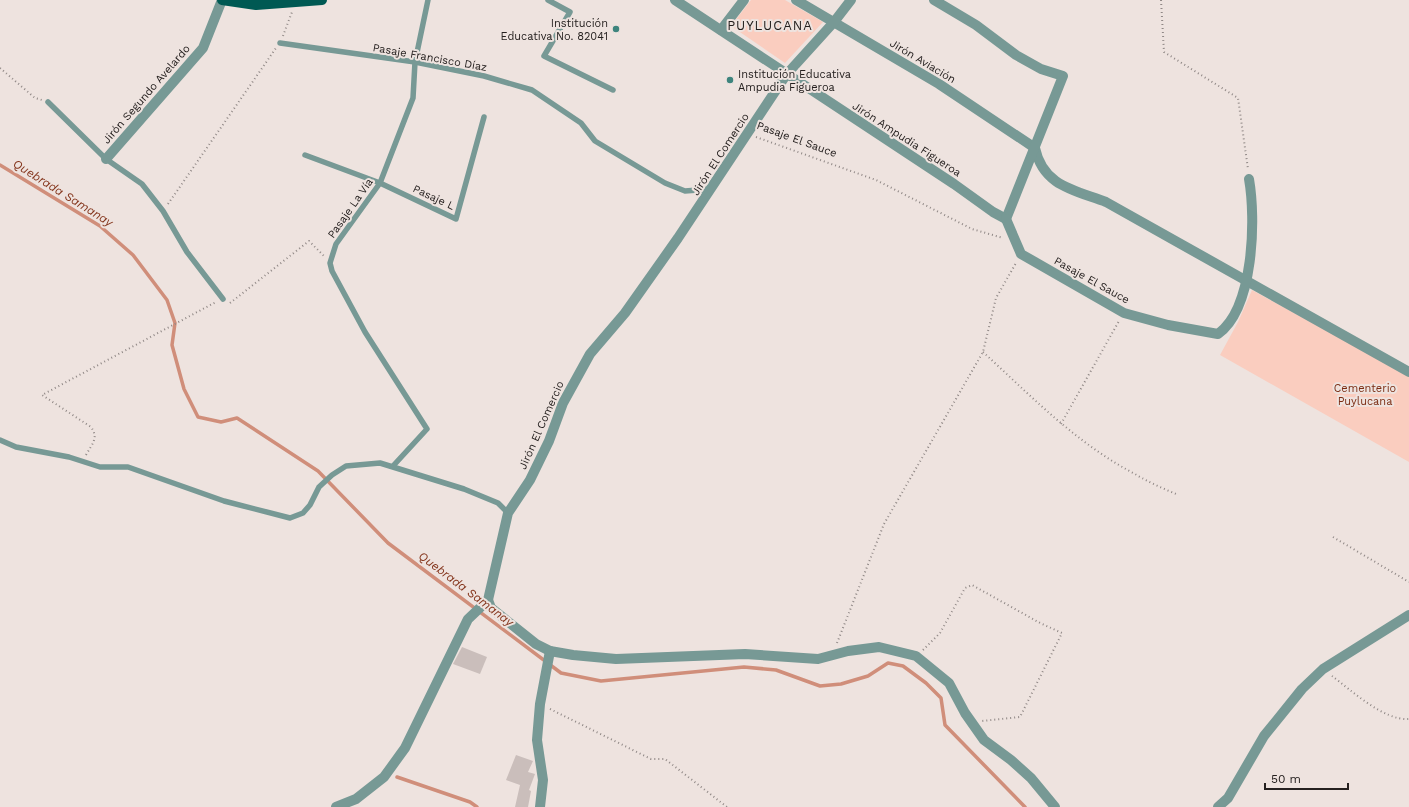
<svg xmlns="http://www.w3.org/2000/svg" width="1409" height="807" viewBox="0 0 1409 807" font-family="'Work Sans',sans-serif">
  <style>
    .green { fill: #facdbf }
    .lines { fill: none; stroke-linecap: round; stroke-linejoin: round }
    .stream { stroke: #d08e7a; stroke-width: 3.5 }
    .building { fill: #cabebb }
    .path { stroke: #908886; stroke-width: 2; stroke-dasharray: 1 3; stroke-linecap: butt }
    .service { stroke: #779995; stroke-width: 5.5 }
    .minor { stroke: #779995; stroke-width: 10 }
    .primary { stroke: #005953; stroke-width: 10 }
    .poi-dot { fill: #3d847d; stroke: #eee3df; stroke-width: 1.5 }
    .labels { text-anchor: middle; stroke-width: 4; stroke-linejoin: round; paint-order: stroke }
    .poi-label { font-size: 11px; fill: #25201f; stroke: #eee3df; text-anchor: end }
    .street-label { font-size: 11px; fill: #25201f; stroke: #eee3df }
    .park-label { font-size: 11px; fill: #7b2c12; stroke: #eee3df }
    .water-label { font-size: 12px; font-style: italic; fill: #84351c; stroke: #eee3df }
    .quarter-label { font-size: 13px; letter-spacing: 1px; fill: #25201f; stroke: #eee3df }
  </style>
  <rect width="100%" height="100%" fill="#eee3df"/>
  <g class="green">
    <path d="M751 0H785L823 22 785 63 731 26Z"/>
    <path d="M1252 290 1409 376V462L1220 355 1238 322Z"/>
  </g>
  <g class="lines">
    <g class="stream">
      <path d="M0 165 100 226 133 255 167 300 175 323 172 345 184 389 198 417 221 422 237 418 318 471 388 543 561 673 601 681 744 667 776 670 820 686 841 684 868 676 888 663 903 666 926 683 941 698 945 725 1025 807"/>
      <path d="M397 777 470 802 477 807"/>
    </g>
  </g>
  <g class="building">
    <path d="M462 647 487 657 480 674 453 664Z"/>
    <path d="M516 755 533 761 528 772 535 774 529 790 531 791 528 807H515L520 785 506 780Z"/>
  </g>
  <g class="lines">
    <g class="path">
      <path d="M1161 0 1164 52 1238 98 1248 169"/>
      <path d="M283 36 292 12"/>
      <path d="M0 68 35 98 42 100"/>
      <path d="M756 137 876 180 972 229 1003 238"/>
      <path d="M168 204 276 48"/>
      <path d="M230 303 309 241 324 256"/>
      <path d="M983 352C1030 395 1077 444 1135 474 1148 482 1162 488 1176 494"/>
      <path d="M1061 424 1119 321"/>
      <path d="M86 455C92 444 99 438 91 427L42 395 216 302"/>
      <path d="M1333 537 1409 582"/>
      <path d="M837 643 884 524 983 352 996 298 1016 263"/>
      <path d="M923 650 940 633 965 588 972 585 1040 623 1062 633 1020 717 982 721"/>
      <path d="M1332 676C1351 690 1384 721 1409 719"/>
      <path d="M550 709 651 759H665L727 807"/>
    </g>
    <g class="service">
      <path d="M548 0 570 12 544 56 613 90"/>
      <path d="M280 43 415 62 484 76 532 90 581 123 595 141 665 183 685 191 711 189"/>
      <path d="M48 102 106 159 142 184 163 211 187 252 223 299"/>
      <path d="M305 155 380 183 456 219 484 117"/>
      <path d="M0 440 16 447 69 457 100 467H128L224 501 290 518 303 513 310 505 319 487 332 475 346 466 380 463 464 489 498 503 508 513"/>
      <path d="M393 466 427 429 365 332 332 271 330 263 336 244 380 183 413 98 415 62 428 0"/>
    </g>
    <g class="minor">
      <path d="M675 0 954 184 993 212 1006 219"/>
      <path d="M796 0 939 84 1035 148C1043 186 1074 190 1106 202L1409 372"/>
      <path d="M934 0 976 25 1016 55 1041 69 1063 76 1006 219"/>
      <path d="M721 30 744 0"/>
      <path d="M106 159 203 48 222 0"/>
      <path d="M1006 219 1021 254 1124 313 1168 325 1218 334C1254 308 1256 219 1249 179"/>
      <path d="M488 600 491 608 536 644 550 651 573 655 616 659 745 654 818 659 848 651 879 647 916 656 949 683 965 713 984 740 1011 760 1031 778 1055 807"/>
      <path d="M336 807 356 799 384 777 405 748 468 619 488 600 508 513 530 480 549 441 563 403 590 354 625 313 678 238 786 75 834 22 851 0"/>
      <path d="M540 807 543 780 537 740 540 704 550 651"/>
      <path d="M1218 807 1228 798 1264 736 1302 689 1323 669 1409 615"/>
    </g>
    <path class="primary" d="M222 0 256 5 322 0"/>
  </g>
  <g class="poi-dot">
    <circle cx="616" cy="29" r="4"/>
    <circle cx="730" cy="80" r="4"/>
  </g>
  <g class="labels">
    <g class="poi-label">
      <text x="608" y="27">Institución<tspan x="608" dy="13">Educativa No. 82041</tspan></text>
      <text x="738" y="78" text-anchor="start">Institución Educativa<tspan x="738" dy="13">Ampudia Figueroa</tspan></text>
    </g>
    <g class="street-label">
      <text transform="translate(430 57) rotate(10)" y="4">Pasaje Francisco Díaz</text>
      <text transform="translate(923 61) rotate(31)" y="4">Jirón Aviación</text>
      <text transform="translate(146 94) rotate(-49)" y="4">Jirón Segundo Avelardo</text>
      <text transform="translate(797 139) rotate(20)" y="4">Pasaje El Sauce</text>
      <text transform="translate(907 139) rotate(33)" y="4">Jirón Ampudia Figueroa</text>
      <text transform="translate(720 154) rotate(-57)" y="4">Jirón El Comercio</text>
      <text transform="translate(434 197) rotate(25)" y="4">Pasaje L</text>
      <text transform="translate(350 208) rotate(-55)" y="4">Pasaje La Vía</text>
      <text transform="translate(1092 280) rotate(29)" y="4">Pasaje El Sauce</text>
      <text transform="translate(541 425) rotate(-66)" y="4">Jirón El Comercio</text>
    </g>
    <g class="park-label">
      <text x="1365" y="392">Cementerio<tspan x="1365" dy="13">Puylucana</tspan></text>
    </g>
    <g class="water-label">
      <text transform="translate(63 193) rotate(32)" y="4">Quebrada Samanay</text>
      <text transform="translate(466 589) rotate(37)" y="4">Quebrada Samanay</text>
    </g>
    <g class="quarter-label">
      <text x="770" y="30">PUYLUCANA</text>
    </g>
  </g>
  <path d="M1265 783v6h83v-6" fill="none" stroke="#25201f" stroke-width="2"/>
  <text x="1271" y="783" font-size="12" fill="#25201f" stroke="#eee3df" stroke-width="3" paint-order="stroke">50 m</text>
</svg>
